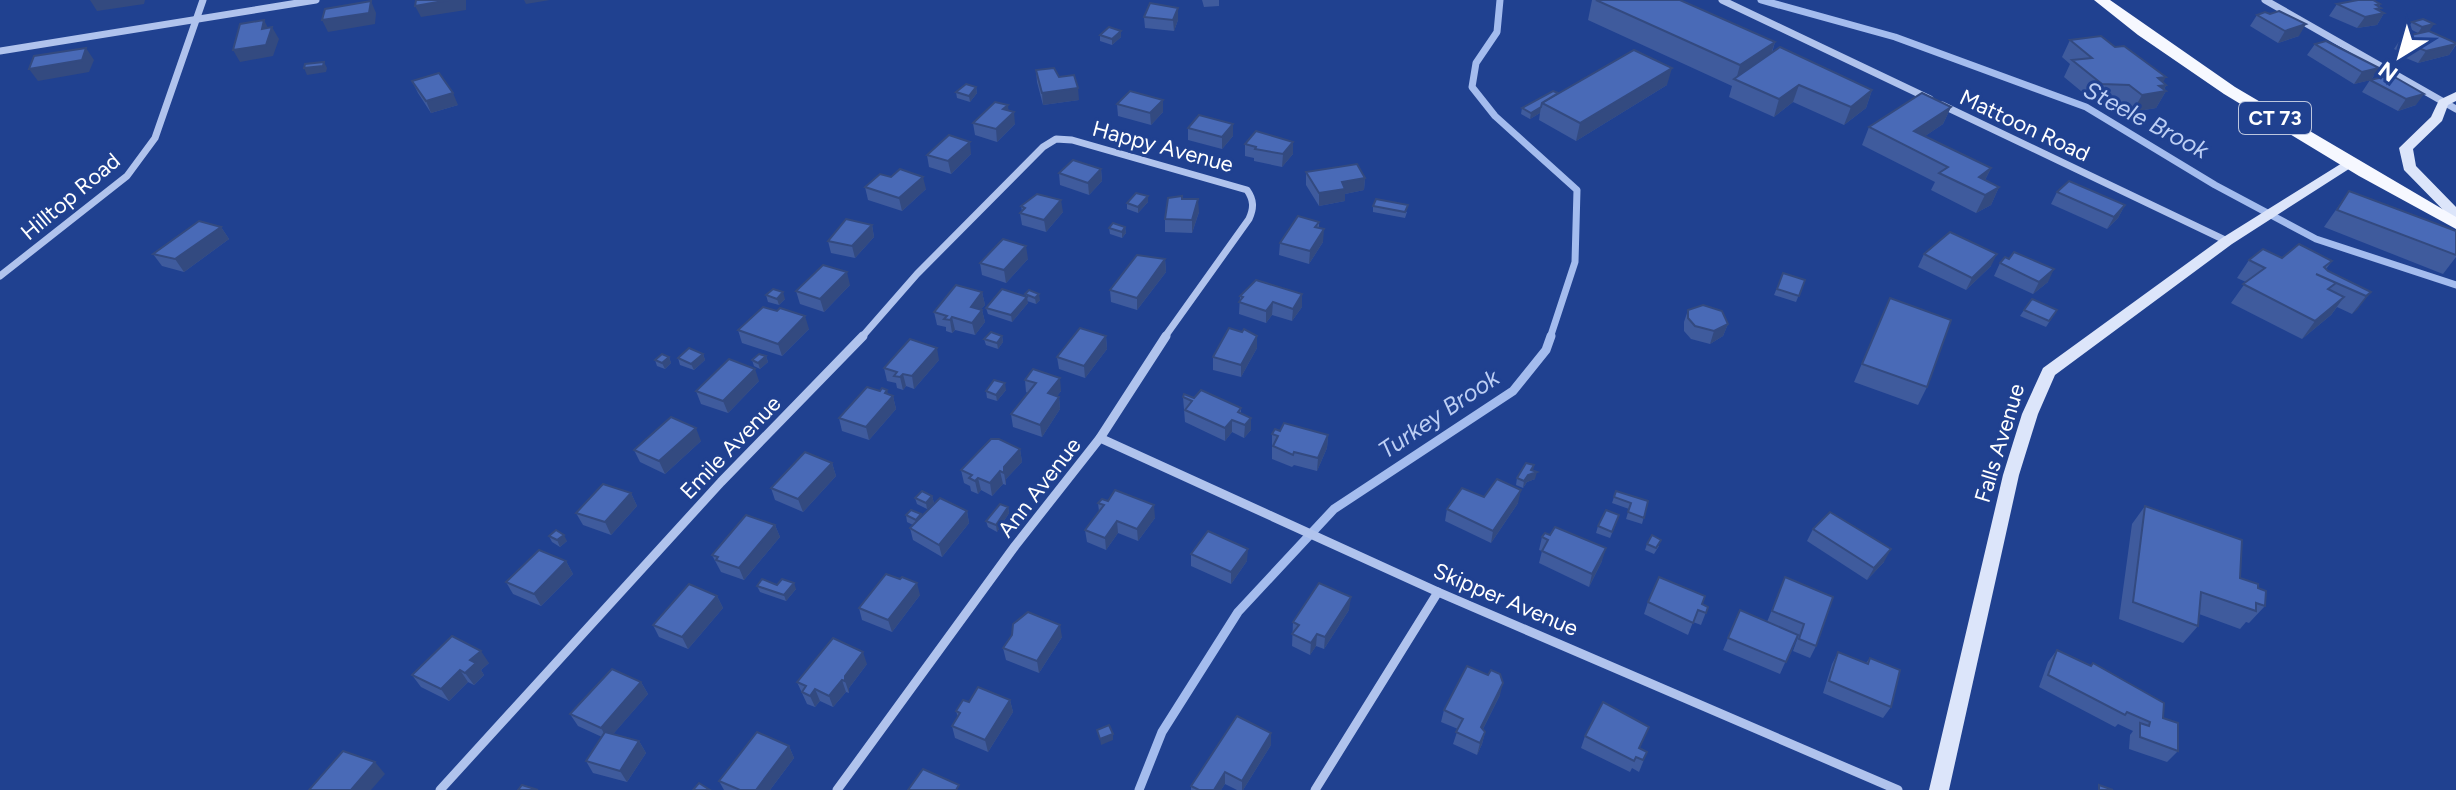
<svg xmlns="http://www.w3.org/2000/svg" width="2456" height="790" viewBox="0 0 2456 790" font-family="Figtree,sans-serif">
  <style>
    .lines { fill: none; stroke-linecap: round; stroke-linejoin: round }
    .stream-far1 { stroke: #a4bcee; stroke-width: 7 }
    .stream { stroke: #a4bcee; stroke-width: 9 }
    .street-far1 { stroke: #b0c3ed; stroke-width: 7 }
    .street { stroke: #b0c3ed; stroke-width: 9 }
    .secondary { fill: #dce5fa; fill-rule: evenodd }
    .primary { fill: #f6f8ff; fill-rule: evenodd }
    .wall { fill: #3f5b9d }
    .shaded-wall { fill: #334a80 }
    .building { fill: #496ab7; stroke: #334a80; stroke-width: 2 }
    .labels { text-anchor: middle; stroke-width: 6; stroke-linejoin: round; paint-order: stroke }
    .shield { fill: #204190; stroke: #bcc6de; stroke-width: 2 }
    .shield-label { font-size: 20px; font-weight: bold; fill: #fff }
    .street-label { font-size: 22px; fill: #fff; stroke: #204190 }
    .water-label { font-size: 24px; font-style: italic; fill: #bccef4; stroke: #204190 }
  </style>
  <rect width="100%" height="100%" fill="#204190"/>
  <g class="lines">
    <g class="stream-far1">
      <path d="M1500 0 1497 32 1476 63 1472 87 1495 116 1577 190 1575 262 1550 338"/>
      <path d="M1761 0 1895 37 2086 107 2215 185 2316 239 2456 285"/>
    </g>
    <path class="stream" d="M1139 790 1162 732 1238 612 1334 509 1513 391 1546 350 1551 336"/>
    <g class="street-far1">
      <path d="M1722 0 1930 99"/>
      <path d="M2265 0 2456 109"/>
      <path d="M0 51 316 0"/>
      <path d="M1942 105 2227 241"/>
      <path d="M0 276 127 176 155 138 203 0"/>
      <path d="M861 338 917 274 1043 147 1056 139 1072 140 1247 190C1254 200 1254 208 1249 219L1164 338"/>
    </g>
    <g class="street">
      <path d="M1100 438 1438 592 1898 790"/>
      <path d="M440 790 721 482 863 336"/>
      <path d="M837 790 1015 546 1100 438 1166 336"/>
      <path d="M1315 790 1438 592"/>
    </g>
    <g class="secondary">
      <path d="M2456 92V101L2448 105 2442 121 2413 149 2416 166 2456 207V219L2451 218 2404 170 2399 148 2431 117 2439 100Z"/>
      <path d="M2347 160 2354 164 2352 167 2232 244 2055 375 2038 414 2019 475 1949 790H1929L2003 475 2022 414 2043 368 2222 238Z"/>
    </g>
    <path class="primary" d="M2094 0H2110L2235 87 2456 217V229L2359 176 2224 94 2138 35Z"/>
  </g>
  <g class="wall">
    <path d="M1202 0H1219V6L1204 7Z"/>
    <path d="M1592 0H1680L1775 42 1772 53 1872 90 1866 108 1844 125 1793 102 1774 117 1729 97 1732 86 1588 20Z"/>
    <path d="M2356 0H2376H2374L2380 4 2379 7 2381 8 2379 10 2384 13 2377 25 2357 28 2329 16 2337 4Z"/>
    <path d="M1178 8V20L1174 31 1145 28 1144 17Z"/>
    <path d="M2257 15 2299 36 2278 43 2250 26Z"/>
    <path d="M2412 22 2430 30 2418 33 2408 28Z"/>
    <path d="M1100 35 1121 37 1112 45 1100 41Z"/>
    <path d="M2402 37 2456 43V45L2449 55 2418 63 2396 54 2398 51 2394 49Z"/>
    <path d="M2070 40 2166 85 2164 90 2166 91 2156 108 2132 112 2120 102 2093 101 2064 77 2070 64 2062 57Z"/>
    <path d="M2315 44 2379 68 2371 80 2391 75 2416 105 2398 111 2362 92 2370 80 2354 84 2307 55Z"/>
    <path d="M1036 70 1059 77 1079 100 1043 105 1037 82Z"/>
    <path d="M412 81 458 105 431 113 418 93Z"/>
    <path d="M1667 85 1576 141 1539 120 1540 113 1530 119 1521 114 1522 108 1558 93Z"/>
    <path d="M976 87 977 93 970 102 957 98 956 92Z"/>
    <path d="M1117 104 1163 112 1151 125 1118 116Z"/>
    <path d="M1008 105V110L1015 124 997 142 975 135 973 123Z"/>
    <path d="M1951 107 1943 124 1925 136 1991 168 1985 180 1999 187 1991 205 1976 213 1931 190 1935 182 1862 145 1869 127Z"/>
    <path d="M1233 124V136L1222 149 1188 140V128Z"/>
    <path d="M1293 142V154L1282 167 1254 161V158L1245 156V144Z"/>
    <path d="M971 154 951 174 929 167 927 155Z"/>
    <path d="M1101 169 1102 181 1089 195 1060 185 1059 173Z"/>
    <path d="M1306 172 1365 178 1364 190 1345 194V201L1319 206 1306 185Z"/>
    <path d="M891 177 926 189 902 211 868 200 865 187Z"/>
    <path d="M2349 191 2456 231V257L2443 274 2324 227Z"/>
    <path d="M2057 192 2125 205 2118 218 2107 229 2051 204Z"/>
    <path d="M1148 196V202L1138 213 1127 209V203Z"/>
    <path d="M1183 199 1199 212 1192 233 1165 232V219Z"/>
    <path d="M1021 206 1063 212 1046 232 1022 225 1020 213 1022 211Z"/>
    <path d="M1373 206 1407 212 1405 218 1373 212Z"/>
    <path d="M1319 222V228L1323 242 1309 264 1279 255 1280 243Z"/>
    <path d="M872 225 874 237 855 258 831 253 828 241Z"/>
    <path d="M221 227 229 239 184 272 162 266 153 254Z"/>
    <path d="M1125 227 1126 233 1122 238 1110 234 1109 228Z"/>
    <path d="M1924 254 1991 266 1966 290 1918 267Z"/>
    <path d="M2282 258 2332 261 2326 269 2328 271 2371 292 2352 314 2337 307 2331 315 2302 339 2231 303 2246 282 2237 278 2249 260Z"/>
    <path d="M1028 259 1006 283 982 275 980 263Z"/>
    <path d="M1165 259 1166 272 1137 310 1111 302 1110 290Z"/>
    <path d="M2000 263 2048 282 2033 294 1994 276Z"/>
    <path d="M1783 273 1805 280 1796 302 1774 295Z"/>
    <path d="M850 285 824 312 800 304 796 291Z"/>
    <path d="M982 292 985 305 981 309 982 310 985 322 975 335 955 330 952 333 946 331V327L937 325 934 312Z"/>
    <path d="M1025 294 1040 300 1036 304 1027 301 1028 303 1012 322 988 314 986 308 1026 296Z"/>
    <path d="M1302 294V307L1292 321 1272 315 1266 323 1239 314 1240 296Z"/>
    <path d="M766 295 785 299 779 305 768 302Z"/>
    <path d="M1890 298 1927 387 1918 405 1854 382Z"/>
    <path d="M1688 310 1728 324 1723 336 1710 344 1691 339 1684 331V322Z"/>
    <path d="M2024 310H2057L2046 327 2020 316Z"/>
    <path d="M809 329 782 356 742 343 738 330Z"/>
    <path d="M1002 336 1003 342 998 349 986 345 984 339Z"/>
    <path d="M1106 336 1107 349 1085 378 1059 369 1057 357Z"/>
    <path d="M1257 336V348L1241 377 1213 370V357Z"/>
    <path d="M703 354 705 360 694 370 680 365 678 358Z"/>
    <path d="M766 356 768 362 760 369 754 366 752 360Z"/>
    <path d="M669 357 671 363 665 369 657 366 655 360Z"/>
    <path d="M939 360 914 389 906 386 903 390 897 388 896 383 887 381 884 368Z"/>
    <path d="M1025 380 1061 391 1057 396 1059 397 1060 409 1042 437 1013 427 1011 414 1028 393 1026 392Z"/>
    <path d="M759 381 728 413 701 404 696 391Z"/>
    <path d="M1006 390 997 401 987 398 986 391Z"/>
    <path d="M889 395 893 396 896 409 869 440 842 431 839 418Z"/>
    <path d="M1183 397 1194 398 1241 408V413L1251 430 1244 438 1232 432 1225 441 1185 422Z"/>
    <path d="M1280 431 1328 435 1327 448 1317 471 1294 465 1292 467 1272 459V434Z"/>
    <path d="M701 441 665 474 640 462 634 450Z"/>
    <path d="M1020 449 1022 462 1006 479V485L1003 484 992 496 981 490 978 494 971 491 970 486 964 483 961 470Z"/>
    <path d="M832 463 836 476 803 512 775 500 771 488Z"/>
    <path d="M1533 471 1535 479 1527 482 1523 488 1516 485 1517 478Z"/>
    <path d="M1616 491 1648 501 1642 524 1626 519 1629 509 1612 503Z"/>
    <path d="M631 493 637 506 611 535 583 525 576 513Z"/>
    <path d="M932 496 934 503 927 509 917 504 915 498Z"/>
    <path d="M1098 503 1155 518 1138 541 1118 533 1106 550 1087 542 1085 530 1099 511Z"/>
    <path d="M1518 503 1491 543 1445 521 1447 509Z"/>
    <path d="M2145 506 2240 578 2258 588 2265 606 2249 623 2246 622 2240 629 2199 614 2198 626 2183 643 2119 619 2132 524Z"/>
    <path d="M1008 507 1009 513 997 532 988 527 986 521Z"/>
    <path d="M967 511 969 523 942 557 913 540 910 528 913 525 907 522 906 515 921 514 922 516Z"/>
    <path d="M1617 521 1610 538 1596 533 1598 526Z"/>
    <path d="M775 525 780 537 744 580 721 572 712 555Z"/>
    <path d="M1813 529 1884 562 1867 580 1807 541Z"/>
    <path d="M549 536 567 541 560 547 552 542Z"/>
    <path d="M1542 537 1602 561 1589 587 1539 563 1542 551 1539 550Z"/>
    <path d="M1647 544 1659 546 1654 554 1645 550Z"/>
    <path d="M1191 554 1247 561 1231 584 1191 566Z"/>
    <path d="M566 561 573 574 541 606 513 594 506 582Z"/>
    <path d="M1785 577 1816 646 1810 658 1793 651 1798 637 1797 636 1780 674 1723 650 1740 610 1767 622Z"/>
    <path d="M757 586 796 589 786 601 760 592Z"/>
    <path d="M920 595 892 632 862 620 859 608Z"/>
    <path d="M717 596 723 608 688 649 659 637 653 625Z"/>
    <path d="M1648 602 1702 604 1708 607 1701 625 1693 622 1688 635 1644 614Z"/>
    <path d="M1349 610 1324 649 1316 646 1310 655 1292 646 1293 622Z"/>
    <path d="M1062 637 1039 673 1006 660 1003 648Z"/>
    <path d="M2057 650 2163 718 2178 751 2167 762 2129 749 2130 735 2133 731 2118 724 2115 727 2039 687 2048 662Z"/>
    <path d="M1838 652 1866 663 1870 658 1891 707 1883 718 1823 693 1832 664Z"/>
    <path d="M489 663 481 670 484 675 474 685 468 682 449 701 421 687 412 675Z"/>
    <path d="M867 664 849 688V693L846 692 833 707 820 701 815 707 807 704 797 682Z"/>
    <path d="M641 682 648 694 613 734 639 741 646 753 627 782 593 773 586 761 602 737 578 726 570 714Z"/>
    <path d="M1500 695 1483 729 1485 732 1482 744 1477 755 1453 744 1458 729 1441 722 1444 710Z"/>
    <path d="M1010 700 1013 712 988 752 955 738 952 726 958 717 956 711 969 702Z"/>
    <path d="M1585 736 1639 749 1647 752 1639 772 1632 768 1630 772 1581 748Z"/>
    <path d="M1271 745 1243 790H1237L1225 784 1221 790H1191V786Z"/>
    <path d="M789 746 794 758 770 790H724L719 781Z"/>
  </g>
  <g class="shaded-wall">
    <path d="M90 0H145L144 4 97 11Z"/>
    <path d="M449 0H466V10L421 17 415 6Z"/>
    <path d="M524 0H550L526 4Z"/>
    <path d="M371 1 376 13 375 24 328 32 322 20Z"/>
    <path d="M2380 4 2377 9 2381 8 2377 14 2384 13 2377 25 2357 28 2365 17 2376 5Z"/>
    <path d="M1178 8V20L1174 31 1173 20Z"/>
    <path d="M264 20 270 32 272 27 279 39 273 56 240 62 233 50 262 29Z"/>
    <path d="M2306 24 2299 36 2278 43 2285 31Z"/>
    <path d="M2434 24 2430 30 2418 33 2422 27Z"/>
    <path d="M1121 31V37L1112 45V39Z"/>
    <path d="M1775 42 1768 63 1736 80 1740 65Z"/>
    <path d="M2456 44 2449 55 2418 63 2426 51Z"/>
    <path d="M86 48 94 60 89 72 38 81 29 69Z"/>
    <path d="M324 62 327 68 326 72 307 75 304 68Z"/>
    <path d="M1672 68 1667 85 1576 141 1580 123Z"/>
    <path d="M2379 68 2371 80 2354 84 2362 72Z"/>
    <path d="M2166 77 2161 86 2166 85 2163 92 2166 91 2156 108 2132 112 2142 95 2158 78Z"/>
    <path d="M1799 85 1793 102 1774 117 1779 99Z"/>
    <path d="M976 87 977 93 970 102 969 96Z"/>
    <path d="M1078 88 1079 100 1043 105 1042 93Z"/>
    <path d="M1872 90 1866 108 1844 125 1851 107Z"/>
    <path d="M453 93 458 105 431 113 426 101Z"/>
    <path d="M2424 94 2416 105 2398 111 2406 99Z"/>
    <path d="M1163 100V112L1151 125 1150 113Z"/>
    <path d="M1008 105 1009 117 1014 112 1015 124 997 142 996 129 1003 109Z"/>
    <path d="M1541 107 1540 113 1530 119 1531 113Z"/>
    <path d="M1951 107 1943 124 1909 147 1914 131Z"/>
    <path d="M1233 124V136L1222 149V137Z"/>
    <path d="M970 142 971 154 951 174 948 161Z"/>
    <path d="M1293 142V154L1282 167 1283 154Z"/>
    <path d="M1991 168 1982 186 1979 177Z"/>
    <path d="M1101 169 1102 181 1089 195 1088 183Z"/>
    <path d="M923 177 926 189 902 211 899 198Z"/>
    <path d="M1365 178 1364 190 1345 194V201L1319 206V193L1342 182Z"/>
    <path d="M1999 187 1991 205 1976 213 1985 195Z"/>
    <path d="M1148 196V202L1138 213V207Z"/>
    <path d="M1198 199 1199 212 1192 233V220Z"/>
    <path d="M1061 200 1063 212 1046 232 1044 220Z"/>
    <path d="M2125 205 2118 218 2107 229 2114 217Z"/>
    <path d="M872 225 874 237 855 258 852 246Z"/>
    <path d="M221 227 229 239 184 272 175 259Z"/>
    <path d="M1125 227 1126 233 1122 238V232Z"/>
    <path d="M1324 229 1323 242 1309 264 1310 251Z"/>
    <path d="M1026 246 1028 259 1006 283 1004 270Z"/>
    <path d="M1997 254 1991 266 1966 290 1972 278Z"/>
    <path d="M1165 259 1166 272 1137 310V298Z"/>
    <path d="M2054 269 2048 282 2033 294 2039 282Z"/>
    <path d="M847 272 850 285 824 312 820 299Z"/>
    <path d="M783 292 785 299 779 305 777 299Z"/>
    <path d="M982 292 985 305 973 319 971 307Z"/>
    <path d="M2371 292 2357 310 2352 314 2366 296Z"/>
    <path d="M1039 294 1040 300 1036 304 1035 298Z"/>
    <path d="M1302 294V307L1292 321 1293 309Z"/>
    <path d="M1027 297 1028 303 1012 322 1011 315Z"/>
    <path d="M2344 297 2331 315 2302 339 2315 321Z"/>
    <path d="M1273 302 1272 315 1266 323V311Z"/>
    <path d="M982 310 985 322 975 335 972 323Z"/>
    <path d="M805 316 809 329 782 356 778 344Z"/>
    <path d="M952 317 955 330 952 333 950 320Z"/>
    <path d="M1728 324 1723 336 1710 344 1714 331Z"/>
    <path d="M1002 336 1003 342 998 349 997 343Z"/>
    <path d="M1106 336 1107 349 1085 378 1084 366Z"/>
    <path d="M1257 336V348L1241 377V365Z"/>
    <path d="M937 348 939 360 914 389 912 376Z"/>
    <path d="M703 354 705 360 694 370 691 364Z"/>
    <path d="M766 356 768 362 760 369 758 363Z"/>
    <path d="M669 357 671 363 665 369 662 363Z"/>
    <path d="M755 369 759 381 728 413 723 401Z"/>
    <path d="M903 374 906 386 903 390 900 377Z"/>
    <path d="M1060 378 1061 391 1050 406 1048 393Z"/>
    <path d="M1005 383 1006 390 997 401 996 395Z"/>
    <path d="M887 390 890 400 893 396 896 409 869 440 866 427Z"/>
    <path d="M1059 397 1060 409 1042 437 1040 425Z"/>
    <path d="M1251 418V430L1244 438 1245 425Z"/>
    <path d="M1232 420V432L1225 441V428Z"/>
    <path d="M696 428 701 441 665 474 659 461Z"/>
    <path d="M1328 435 1327 448 1317 471 1318 458Z"/>
    <path d="M1020 449 1022 462 1006 479V485L1004 473V467Z"/>
    <path d="M832 463 836 476 803 512 798 499Z"/>
    <path d="M1534 465 1533 472H1537L1535 479 1527 482 1523 488 1524 481Z"/>
    <path d="M1000 471 1003 484 992 496 990 483Z"/>
    <path d="M978 478 981 490 978 494 975 481Z"/>
    <path d="M1521 490 1518 503 1491 543 1493 531Z"/>
    <path d="M631 493 637 506 611 535 605 522Z"/>
    <path d="M932 496 934 503 927 509 926 503Z"/>
    <path d="M1154 505 1155 518 1138 541 1137 529Z"/>
    <path d="M1008 507 1009 513 997 532 996 525Z"/>
    <path d="M967 511 969 523 942 557 939 545Z"/>
    <path d="M1117 521 1118 533 1106 550 1105 538Z"/>
    <path d="M775 525 780 537 744 580 739 568Z"/>
    <path d="M564 535 567 541 560 547 557 540Z"/>
    <path d="M1606 548 1602 561 1589 587 1592 574Z"/>
    <path d="M1248 549 1247 561 1231 584V572Z"/>
    <path d="M1891 549 1884 562 1867 580 1874 568Z"/>
    <path d="M566 561 573 574 541 606 534 594Z"/>
    <path d="M794 583 796 589 786 601 784 595Z"/>
    <path d="M917 583 920 595 892 632 888 620Z"/>
    <path d="M717 596 723 608 688 649 682 637Z"/>
    <path d="M1351 597 1349 610 1324 649 1325 637Z"/>
    <path d="M1060 625 1062 637 1039 673 1037 661Z"/>
    <path d="M1317 634 1316 646 1310 655 1311 643Z"/>
    <path d="M481 651 489 663 481 670 484 675 474 685 465 673 470 660Z"/>
    <path d="M863 652 867 664 849 688V693L845 681V676Z"/>
    <path d="M460 670 468 682 449 701 441 689Z"/>
    <path d="M842 680 846 692 833 707 829 696Z"/>
    <path d="M641 682 648 694 608 740 601 728Z"/>
    <path d="M1503 683 1500 695 1478 739 1481 727Z"/>
    <path d="M815 689 820 701 815 707 810 696Z"/>
    <path d="M1010 700 1013 712 988 752 985 740Z"/>
    <path d="M1485 732 1482 744 1477 755 1480 743Z"/>
    <path d="M1271 733V745L1243 790H1242V781Z"/>
    <path d="M1113 734V740L1101 745 1100 739Z"/>
    <path d="M639 741 646 753 627 782 620 771Z"/>
    <path d="M789 746 794 758 770 790H756Z"/>
    <path d="M375 762 385 774 371 790H351Z"/>
    <path d="M1225 772V784L1221 790H1214Z"/>
  </g>
  <g class="building">
    <path d="M416 0H449L415 6Z"/>
    <path d="M1596 0H1680L1775 42 1740 65Z"/>
    <path d="M2358 0H2373L2380 4 2376 5 2381 8 2376 9 2384 13 2365 17 2337 4Z"/>
    <path d="M371 1 369 13 322 20 325 9Z"/>
    <path d="M1150 3 1178 8 1173 20 1144 17Z"/>
    <path d="M2279 11 2306 24 2285 31 2257 15 2265 12 2270 14Z"/>
    <path d="M2423 19 2434 24 2422 27 2412 22Z"/>
    <path d="M264 20 262 29 272 27 266 45 233 50 240 24Z"/>
    <path d="M1109 27 1121 31 1112 39 1100 35Z"/>
    <path d="M2429 31 2456 43V44L2426 51 2404 42 2409 41 2402 37Z"/>
    <path d="M2101 36 2115 47 2124 46 2166 77 2158 78 2166 85 2159 86 2166 91 2142 95 2129 85 2102 84 2072 60 2092 58 2070 40Z"/>
    <path d="M2326 41 2379 68 2362 72 2315 44Z"/>
    <path d="M1780 47 1872 90 1851 107 1799 85 1779 99 1734 79Z"/>
    <path d="M86 48 82 60 29 69 34 56Z"/>
    <path d="M1634 50 1672 68 1580 123 1542 103Z"/>
    <path d="M324 62 323 66 304 68 305 64Z"/>
    <path d="M1054 68 1059 77 1074 75 1078 88 1042 93 1036 70Z"/>
    <path d="M439 73 453 93 426 101 412 81Z"/>
    <path d="M2391 75 2424 94 2406 99 2370 80Z"/>
    <path d="M966 84 976 87 969 96 956 92Z"/>
    <path d="M1130 91 1163 100 1150 113 1117 104Z"/>
    <path d="M1553 91 1558 93 1542 103 1541 107 1531 113 1522 108Z"/>
    <path d="M1922 93 1951 107 1914 131 1991 168 1979 177 1999 187 1985 195 1939 173 1948 167 1869 127Z"/>
    <path d="M995 102 1008 105 1003 109 1014 112 996 129 973 123Z"/>
    <path d="M1199 115 1233 124 1222 137 1188 128Z"/>
    <path d="M1256 131 1293 142 1283 154 1255 149 1256 147 1245 144Z"/>
    <path d="M949 135 970 142 948 161 927 155Z"/>
    <path d="M1073 160 1101 169 1088 183 1059 173Z"/>
    <path d="M1357 164 1365 178 1342 182 1345 189 1319 193 1306 172Z"/>
    <path d="M900 169 923 177 899 198 865 187 880 174 891 177Z"/>
    <path d="M2069 181 2125 205 2114 217 2057 192Z"/>
    <path d="M2349 191 2456 231V255L2337 210Z"/>
    <path d="M1136 193 1148 196 1138 207 1127 203Z"/>
    <path d="M1037 194 1061 200 1044 220 1020 213 1025 208 1021 206Z"/>
    <path d="M1182 196V199H1198L1192 220 1165 219 1168 198Z"/>
    <path d="M1376 199 1408 205 1405 212 1373 206Z"/>
    <path d="M1298 216 1319 222 1315 227 1324 229 1310 251 1280 243Z"/>
    <path d="M846 219 872 225 852 246 828 241Z"/>
    <path d="M199 221 221 227 175 259 153 254Z"/>
    <path d="M1113 223 1125 227 1122 232 1109 228Z"/>
    <path d="M1950 232 1997 254 1972 278 1924 254Z"/>
    <path d="M1003 239 1026 246 1004 270 980 263Z"/>
    <path d="M2299 244 2332 261 2324 267 2328 271 2371 292 2366 296 2316 274 2336 283 2328 289 2344 297 2315 321 2243 284 2265 268 2249 260 2263 249 2282 258Z"/>
    <path d="M2014 252 2054 269 2039 282 2000 263 2005 257 2009 259Z"/>
    <path d="M1137 255 1165 259 1137 298 1110 290Z"/>
    <path d="M823 265 847 272 820 299 796 291Z"/>
    <path d="M1783 273 1805 280 1799 296 1777 289Z"/>
    <path d="M1256 280 1302 294 1293 309 1273 302 1266 311 1239 302 1243 297 1240 296Z"/>
    <path d="M956 285 982 292 971 307 982 310 972 323 952 317 950 320 944 319 947 316 934 312Z"/>
    <path d="M773 289 783 292 777 299 766 295Z"/>
    <path d="M1002 289 1027 297 1011 315 986 308Z"/>
    <path d="M1029 290 1039 294 1035 298 1025 294Z"/>
    <path d="M1890 298 1951 320 1927 387 1862 364Z"/>
    <path d="M2032 299 2057 310 2049 321 2024 310Z"/>
    <path d="M1703 305 1722 311 1728 324 1714 331 1695 326 1688 318V310Z"/>
    <path d="M763 307 777 311 780 308 805 316 778 344 738 330Z"/>
    <path d="M1080 328 1106 336 1084 366 1057 357Z"/>
    <path d="M1229 328 1242 332 1244 329 1257 336 1241 365 1213 357Z"/>
    <path d="M991 332 1002 336 997 343 984 339Z"/>
    <path d="M910 339 937 348 912 376 903 374 900 377 894 376 897 372 884 368Z"/>
    <path d="M689 348 703 354 691 364 678 358Z"/>
    <path d="M662 354 669 357 662 363 655 360Z"/>
    <path d="M759 354 766 356 758 363 752 360Z"/>
    <path d="M729 359 755 369 723 401 696 391Z"/>
    <path d="M1033 369 1060 378 1048 393 1059 397 1040 425 1011 414 1036 383 1025 380Z"/>
    <path d="M994 380 1005 383 996 395 986 391Z"/>
    <path d="M867 387 880 391 882 388 887 390 885 393 893 396 866 427 839 418Z"/>
    <path d="M1201 390 1241 408 1238 412 1251 418 1245 425 1232 420 1225 428 1185 410 1192 401 1183 397 1184 394 1194 398Z"/>
    <path d="M671 417 696 428 659 461 634 450Z"/>
    <path d="M1284 423 1328 435 1318 458 1294 452 1293 455 1273 446 1278 436 1272 434 1275 429 1280 431Z"/>
    <path d="M991 439H999L1020 449 1004 467V473L1000 471 990 483 978 478 975 481 969 478 972 475 961 470Z"/>
    <path d="M805 452 832 463 798 499 771 488Z"/>
    <path d="M1526 463 1534 465 1531 470 1537 472 1528 475 1524 481 1517 478Z"/>
    <path d="M1497 479 1521 490 1493 531 1447 509 1462 488 1484 497Z"/>
    <path d="M603 484 631 493 605 522 576 513Z"/>
    <path d="M1115 490 1154 505 1137 529 1117 521 1105 538 1085 530 1104 505 1098 503 1102 499 1108 501Z"/>
    <path d="M922 491 932 496 926 503 915 498Z"/>
    <path d="M1616 491 1648 501 1644 518 1628 512 1631 503 1614 497Z"/>
    <path d="M940 498 967 511 939 545 910 528Z"/>
    <path d="M1000 504 1008 507 996 525 986 521Z"/>
    <path d="M2145 506 2242 540 2240 578 2258 584V588L2266 591 2265 606 2256 603V611L2201 592 2198 626 2133 602Z"/>
    <path d="M911 510 921 514 916 520 906 515Z"/>
    <path d="M1606 510 1619 515 1612 532 1598 526Z"/>
    <path d="M1830 512 1891 549 1874 568 1813 529Z"/>
    <path d="M746 515 775 525 739 568 716 560 718 557 712 555Z"/>
    <path d="M1555 527 1606 548 1592 574 1542 551 1548 540 1542 537 1545 533 1550 535Z"/>
    <path d="M556 530 564 535 557 540 549 536Z"/>
    <path d="M1208 531 1248 549 1231 572 1191 554Z"/>
    <path d="M1652 535 1661 540 1656 548 1647 544Z"/>
    <path d="M539 550 566 561 534 594 506 582Z"/>
    <path d="M886 574 900 579 902 577 917 583 888 620 859 608Z"/>
    <path d="M1659 577 1705 596 1702 604 1708 607 1706 613 1698 610 1693 623 1648 602Z"/>
    <path d="M1785 577 1833 597 1816 646 1799 639 1804 624 1772 611Z"/>
    <path d="M762 579 777 585 782 579 794 583 784 595 757 586Z"/>
    <path d="M1319 583 1351 597 1325 637 1317 634 1311 643 1292 634 1299 625 1293 622Z"/>
    <path d="M689 584 717 596 682 637 653 625Z"/>
    <path d="M1740 610 1798 635 1786 662 1728 638Z"/>
    <path d="M1028 612 1060 625 1037 661 1003 648 1012 635 1013 624Z"/>
    <path d="M452 636 481 651 470 660 476 663 465 673 460 670 441 689 412 675Z"/>
    <path d="M833 638 863 652 845 676V681L842 680 829 696 815 689 810 696 802 692 806 686 797 682Z"/>
    <path d="M2057 650 2091 666 2093 663 2164 703 2163 718 2178 723V751L2140 737V723L2149 726 2150 722 2127 712 2125 715 2048 675Z"/>
    <path d="M1838 652 1868 664 1870 658 1900 670 1891 707 1829 681Z"/>
    <path d="M1467 666 1488 675 1491 670 1500 674 1503 683 1481 727 1485 732 1480 743 1456 732 1463 719 1444 710Z"/>
    <path d="M612 669 641 682 601 728 570 714Z"/>
    <path d="M978 687 1010 700 985 740 952 726 960 713 956 711 963 700 969 702Z"/>
    <path d="M1603 702 1649 727 1639 748 1647 752 1643 760 1636 757 1634 761 1585 736Z"/>
    <path d="M1237 716 1271 733 1242 781 1225 772 1214 790H1199L1191 786Z"/>
    <path d="M1109 725 1113 734 1100 739 1097 730Z"/>
    <path d="M605 732 639 741 620 771 586 761Z"/>
    <path d="M757 732 789 746 756 790H740L719 781Z"/>
    <path d="M343 751 375 762 351 790H309Z"/>
    <path d="M923 769 959 785 956 790H908Z"/>
    <path d="M699 783 710 790H693Z"/>
    <path d="M522 785 538 790H518Z"/>
    <path d="M2099 785 2113 790H2099Z"/>
  </g>
  <g class="labels">
    <rect class="shield" x="2239" y="102" width="72" height="32" rx="6"/>
    <g class="shield-label">
      <text x="2275" y="125">CT 73</text>
    </g>
    <g class="street-label">
      <text transform="translate(2025 125) rotate(25)" y="8">Mattoon Road</text>
      <text transform="translate(1163 146) rotate(15)" y="8">Happy Avenue</text>
      <text transform="translate(70 196) rotate(-40)" y="8">Hilltop Road</text>
      <text transform="translate(1999 443) rotate(-73)" y="8">Falls Avenue</text>
      <text transform="translate(730 447) rotate(-46)" y="8">Emile Avenue</text>
      <text transform="translate(1039 487) rotate(-52)" y="8">Ann Avenue</text>
      <text transform="translate(1506 599) rotate(23)" y="8">Skipper Avenue</text>
    </g>
    <g class="water-label">
      <text transform="translate(2146 120) rotate(28)" y="8">Steele Brook</text>
      <text transform="translate(1439 414) rotate(-34)" y="8">Turkey Brook</text>
    </g>
  </g>
  <g transform="translate(2400 56) rotate(217)" stroke="#204190" stroke-width="6" paint-order="stroke">
  <path d="M0-6L14 30L0 20L-14 30Z" fill="#ffffff"/>
  <text y="-12" font-size="22" font-weight="bold" text-anchor="middle" fill="#ffffff">N</text>
  </g>
</svg>
